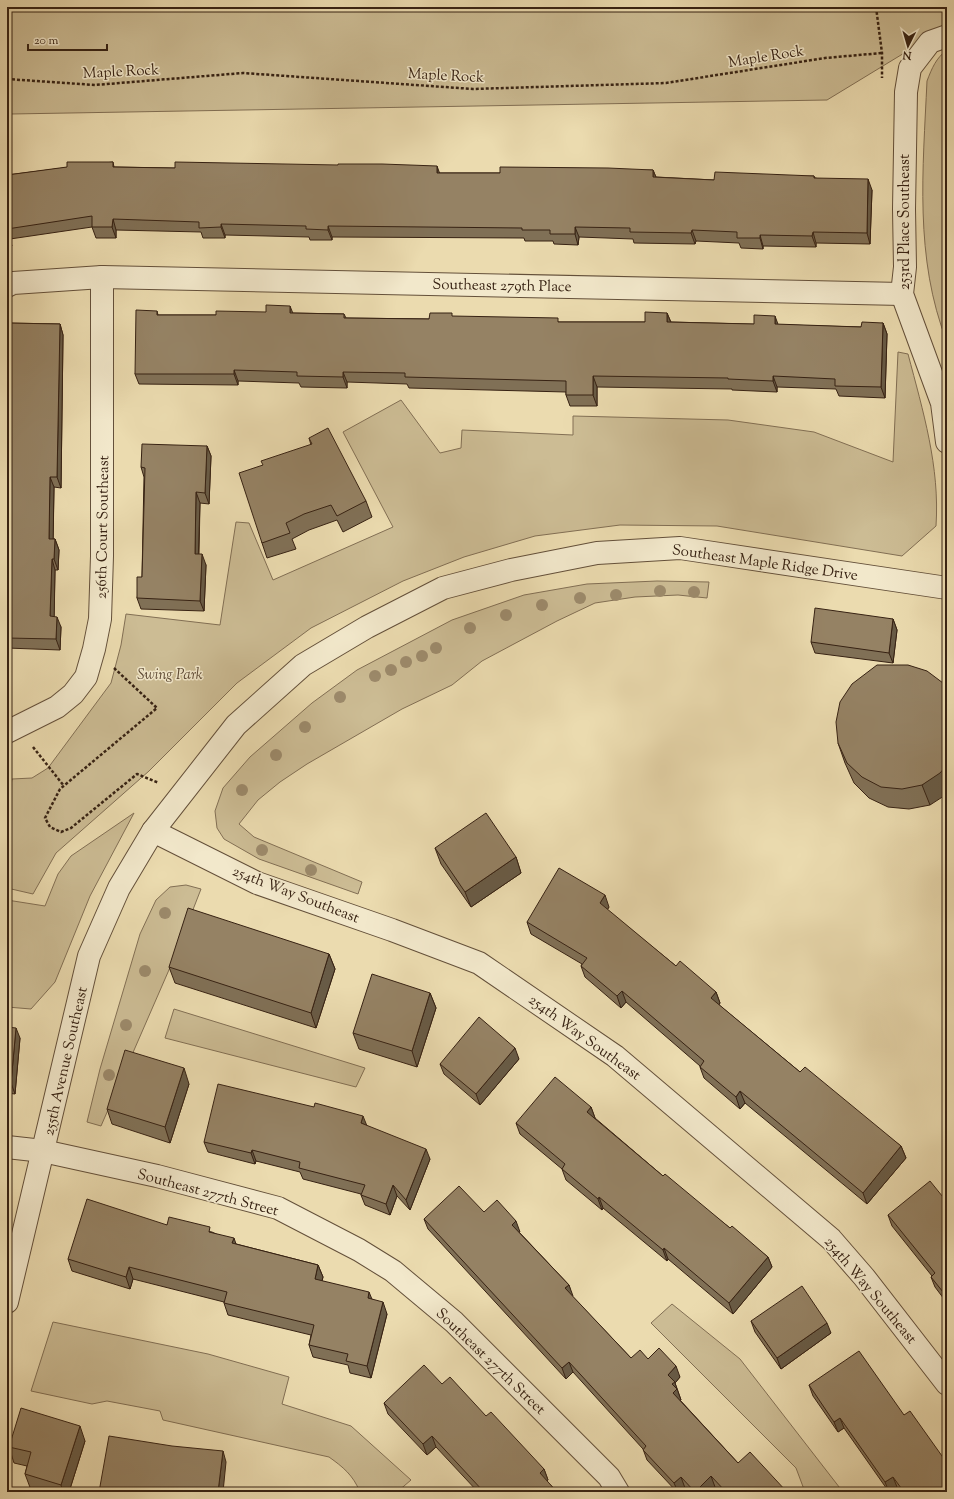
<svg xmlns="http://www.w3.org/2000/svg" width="954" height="1499" viewBox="0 0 954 1499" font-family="'Sorts Mill Goudy',serif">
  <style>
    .green { fill: #ccbc94; stroke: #826f54 }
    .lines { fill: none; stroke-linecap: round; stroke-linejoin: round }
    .street-casing { stroke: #64503a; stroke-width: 24 }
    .path { stroke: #372213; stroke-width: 2.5; stroke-dasharray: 3 2; stroke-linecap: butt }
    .street { stroke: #f2e8cb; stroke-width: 22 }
    .tree { fill: #9c8a6b }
    .wall { fill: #807056; stroke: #372213 }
    .shaded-wall { fill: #685b46; stroke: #372213 }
    .building { fill: #958264; stroke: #372213 }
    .labels { text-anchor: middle; stroke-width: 3; stroke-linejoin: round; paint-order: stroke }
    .street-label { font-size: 15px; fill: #372213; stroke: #f2e8cb }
    .park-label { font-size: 15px; font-style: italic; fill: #5c4833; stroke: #f2e8cb }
  </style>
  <rect width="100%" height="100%" fill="#ebdbaf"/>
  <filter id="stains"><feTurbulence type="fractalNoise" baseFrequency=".005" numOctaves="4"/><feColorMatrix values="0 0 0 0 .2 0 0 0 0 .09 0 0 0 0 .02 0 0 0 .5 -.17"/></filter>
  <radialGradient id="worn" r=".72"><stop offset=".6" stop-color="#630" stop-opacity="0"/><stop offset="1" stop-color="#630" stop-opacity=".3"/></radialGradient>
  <g class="green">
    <path d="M7 7H947V27L827 100 11 114 7 116Z"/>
    <path d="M947 50V342C914 258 923 169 927 81 932 68 936 58 947 50Z"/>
    <path d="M898 352 908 354C923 411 940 467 936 526L902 556 717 526 620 525 535 536 464 557 403 581 311 628 237 683 149 771 56 853 33 894 7 888V810L12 779 32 778 48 768 111 683 121 645 126 614 220 625 236 522 249 523 273 580 393 527 343 432 401 400 440 453 461 448 462 430 573 435V416L728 420 814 432 893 462Z"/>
    <path d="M657 581 709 582 707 598 678 595 635 597 595 603 557 621 482 661 452 685 402 709 307 764 280 782 258 800 239 824 254 837 362 882 358 894 259 859 224 839 217 828 215 811 223 788 250 757 312 703 357 670 452 620 524 595 587 584Z"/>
    <path d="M134 813 90 896 55 982 31 1009 7 1007V900L45 906 58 874 71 856Z"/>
    <path d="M186 885 201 889 175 956 101 1126 87 1122 100 1069 140 934 156 900 170 887Z"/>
    <path d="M174 1009 365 1068 356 1087 165 1038Z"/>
    <path d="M672 1304 740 1359 843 1492H805L796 1468 651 1323Z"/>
    <path d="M53 1322 208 1354 289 1377 282 1404 351 1426 411 1480 397 1492H360C353 1475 343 1467 329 1457L163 1420 160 1411 107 1401 92 1404 31 1391Z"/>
  </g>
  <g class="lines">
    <defs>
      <g id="street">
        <path d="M947 36 930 42 910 68 906 92 904 209 905 267 902 294 942 403 947 442"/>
        <path d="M7 286 13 283 102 277 902 294"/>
        <path d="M7 732 57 707 73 694 86 677 94 649 100 619 102 556V277"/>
        <path d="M153 831 257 883 392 930 479 963 615 1056 831 1239 864 1277 947 1384"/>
        <path d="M7 1147 43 1151 157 1176 278 1208 359 1250 393 1271 454 1322 609 1477 618 1492"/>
        <path d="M7 1302 89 956 119 888 153 831 236 725 303 665 367 627 443 588 511 570 597 553 680 548 947 588"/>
      </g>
    </defs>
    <use href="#street" class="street-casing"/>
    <g class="path">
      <path d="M876 7 882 53V78"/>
      <path d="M7 79 95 85 243 73 473 89 666 83 825 58 882 53"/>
      <path d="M114 668 157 708 60 789 45 818 50 827 61 832 71 828 137 774 159 783"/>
      <path d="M33 747 64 786"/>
    </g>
    <use href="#street" class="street"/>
  </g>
  <g class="tree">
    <circle cx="660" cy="591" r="6"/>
    <circle cx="694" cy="592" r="6"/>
    <circle cx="616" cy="595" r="6"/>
    <circle cx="580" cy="598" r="6"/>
    <circle cx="542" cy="605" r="6"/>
    <circle cx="506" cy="615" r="6"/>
    <circle cx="470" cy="628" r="6"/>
    <circle cx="436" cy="648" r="6"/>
    <circle cx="422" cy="656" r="6"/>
    <circle cx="406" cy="662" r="6"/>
    <circle cx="391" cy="670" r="6"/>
    <circle cx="375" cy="676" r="6"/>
    <circle cx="340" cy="697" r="6"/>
    <circle cx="305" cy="727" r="6"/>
    <circle cx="276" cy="755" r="6"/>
    <circle cx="242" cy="790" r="6"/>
    <circle cx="262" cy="850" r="6"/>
    <circle cx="311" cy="870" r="6"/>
    <circle cx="165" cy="913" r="6"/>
    <circle cx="145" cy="971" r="6"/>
    <circle cx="126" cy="1025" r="6"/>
    <circle cx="109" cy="1075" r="6"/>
  </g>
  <g class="wall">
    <path d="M113 162 114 167 439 173H500L653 170 656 177 714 180 814 176 815 178 872 190 870 244 816 243V247L763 246V249L741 248 739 243 696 241 695 244 634 243 633 239 579 237 578 245 554 244 553 241H525L524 238 332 237V240H310L309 237 225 235V238H203L201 232 116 230V238H96L92 227 10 239 12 246 7 248V175Z"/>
    <path d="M157 311 158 315H216L292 313 344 314 346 318 429 319 453 317 560 322H645L667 313 671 322 861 327 883 323 887 334 885 398 839 396 836 389 777 387V392L732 390V389L597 387V406H570L566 395V392L409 388 407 384 347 382V388L301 387 299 383 238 381V385L139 384 135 374Z"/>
    <path d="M7 323 60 324 63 335 61 488 54 487 53 539H55L59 550 58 570H55L54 616 61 627 60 650 7 648Z"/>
    <path d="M309 438 366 501 372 517 343 532 337 520 309 530 292 539 296 549 267 558 262 543 263 465 311 445Z"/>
    <path d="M207 446 211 456 209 504 200 503 199 554 206 565 204 611 141 609 137 598 142 577 144 477 141 467Z"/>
    <path d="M893 619 897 630 893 663 815 653 811 642Z"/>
    <path d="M908 665 930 805 909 809 888 807 869 798 854 783 845 763 838 743Z"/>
    <path d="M435 848 516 857 521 873 471 907 441 864Z"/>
    <path d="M609 907 607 910 676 966 716 992 720 1003 719 1005 800 1072 901 1146 906 1158 867 1204 745 1103 740 1109 704 1078 700 1067V1066L626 1002 621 1008 585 977 581 966 582 964 531 934 527 922Z"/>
    <path d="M329 954 335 969 316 1028 175 983 169 967Z"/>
    <path d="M430 993 436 1008 417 1067 359 1049 353 1033Z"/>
    <path d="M7 1027 20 1038 15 1094 7 1093Z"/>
    <path d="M519 1059 480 1105 444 1074 440 1064Z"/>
    <path d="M189 1084 170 1143 112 1124 107 1109Z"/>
    <path d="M591 1107 595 1118 663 1176 730 1228 768 1257 772 1267 733 1314 668 1259 667 1261 603 1208 602 1210 566 1180 562 1169 520 1134 516 1123Z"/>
    <path d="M367 1126 430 1159 410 1210 397 1196 390 1215 365 1205 361 1195V1194L303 1179 300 1172 256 1161 255 1164 208 1152 204 1142Z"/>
    <path d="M947 1202V1303L935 1287 931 1277 932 1276 892 1226 888 1215Z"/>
    <path d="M484 1212 520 1232H519L569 1285 572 1296 631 1358 648 1359 680 1377 675 1383 681 1400H680L738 1463 787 1492H720L715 1487 710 1492H689L685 1488 680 1492H677L647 1460 643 1449 573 1372 566 1379 428 1229 424 1219Z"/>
    <path d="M167 1225 212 1232 236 1244 318 1265 323 1277 322 1281 372 1299 387 1314 371 1378 350 1373 348 1365 313 1357 309 1345 311 1335 228 1315 224 1303V1302L133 1279 130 1289 72 1271 68 1259Z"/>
    <path d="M751 1321 831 1333 781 1369 755 1332Z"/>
    <path d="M442 1384 486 1416 544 1469 548 1480 547 1481 557 1492H478L436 1447 427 1455 388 1414 384 1403Z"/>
    <path d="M809 1385 904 1415 947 1492H901L897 1487 891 1492H889L844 1428 838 1432 813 1396Z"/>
    <path d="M85 1441 69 1492H39L31 1490 25 1474 27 1466 14 1463 9 1447Z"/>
  </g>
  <g class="shaded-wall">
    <path d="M437 166 441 177 437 173Z"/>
    <path d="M653 170 657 180 653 177Z"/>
    <path d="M868 179 872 190 870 244 867 233Z"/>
    <path d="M113 219 116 230V238L112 227Z"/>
    <path d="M221 224 225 235V238L221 227Z"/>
    <path d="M328 226 332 237V240L328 230Z"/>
    <path d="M575 227 579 237 578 245 575 234Z"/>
    <path d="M692 230 696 241 695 244 691 233Z"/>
    <path d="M813 232 816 243V247L812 236Z"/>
    <path d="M760 235 763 246V249L760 238Z"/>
    <path d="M290 306 294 316 290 313Z"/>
    <path d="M667 313 671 323 667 322Z"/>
    <path d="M775 316 779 327 775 324Z"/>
    <path d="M883 323 887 334 885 398 881 387Z"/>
    <path d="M60 324 63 335 61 488 57 477Z"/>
    <path d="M234 370 238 381V385L234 374Z"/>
    <path d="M343 372 347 382V388L343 377Z"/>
    <path d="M593 376 597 387V406L593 395Z"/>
    <path d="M773 376 777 387V392L773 381Z"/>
    <path d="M207 446 211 456 209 504 205 493Z"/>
    <path d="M50 477 54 487 53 549 49 539Z"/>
    <path d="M196 492 200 503 198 565 195 554Z"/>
    <path d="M55 539 59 550 58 570 54 559Z"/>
    <path d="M202 554 206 565 204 611 200 601Z"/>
    <path d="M52 559 55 570 54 627 50 616Z"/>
    <path d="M57 617 61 627 60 650 56 639Z"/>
    <path d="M893 619 897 630 893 663 889 653Z"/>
    <path d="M947 765V794L930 805 922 785Z"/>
    <path d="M516 857 521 873 471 907 465 892Z"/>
    <path d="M605 895 609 907 604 915 600 903Z"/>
    <path d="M329 954 335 969 316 1028 311 1013Z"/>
    <path d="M622 991 626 1002 621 1008 617 996Z"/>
    <path d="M716 992 720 1003 715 1009 711 998Z"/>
    <path d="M430 993 436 1008 417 1067 412 1051Z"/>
    <path d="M16 1028 20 1038 15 1094 11 1083Z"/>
    <path d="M515 1048 519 1059 480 1105 476 1094Z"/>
    <path d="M184 1068 189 1084 170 1143 165 1127Z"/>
    <path d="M740 1091 745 1103 740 1109 736 1097Z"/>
    <path d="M591 1107 595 1118 591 1123 587 1112Z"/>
    <path d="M363 1116 367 1126 361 1123Z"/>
    <path d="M901 1146 906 1158 867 1204 863 1193Z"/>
    <path d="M426 1149 430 1159 410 1210 406 1200Z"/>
    <path d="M252 1150 256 1161 255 1164 251 1153Z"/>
    <path d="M393 1185 397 1196 390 1215 386 1204Z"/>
    <path d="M599 1197 603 1208 602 1210 598 1199Z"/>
    <path d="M516 1221 520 1232 516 1235 512 1225Z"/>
    <path d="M234 1238 238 1250 232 1243Z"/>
    <path d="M664 1248 668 1259 667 1261 663 1250Z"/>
    <path d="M768 1257 772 1267 733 1314 729 1303Z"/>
    <path d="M318 1265 323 1277 319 1291 315 1279Z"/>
    <path d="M129 1267 133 1279 130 1289 126 1277Z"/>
    <path d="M569 1285 573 1296 569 1299 565 1288Z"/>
    <path d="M369 1292 374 1304 368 1298Z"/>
    <path d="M383 1302 387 1314 371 1378 367 1366Z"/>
    <path d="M827 1323 831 1333 781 1369 777 1358Z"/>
    <path d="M569 1362 573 1372 566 1379 562 1368Z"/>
    <path d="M676 1366 680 1377 675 1383 681 1400 677 1403 673 1393 668 1375Z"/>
    <path d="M840 1418 844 1428 838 1432 834 1422Z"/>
    <path d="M80 1426 85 1441 69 1492H63L61 1485Z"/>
    <path d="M432 1436 436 1447 427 1455 423 1444Z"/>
    <path d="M223 1451 226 1462 223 1492H218Z"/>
    <path d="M544 1469 548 1480 544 1484 540 1473Z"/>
    <path d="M711 1476 715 1487 710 1492H695Z"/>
    <path d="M681 1477 685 1488 680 1492H678L674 1483Z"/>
    <path d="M893 1477 897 1487 891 1492H889L885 1482Z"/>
  </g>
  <g class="building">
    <path d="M67 162H113V167L175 168V162L338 165V164H382L437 166V173H500V167L608 168 653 170V177L714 180 715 172 814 176V178L868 179 867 233 813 232 812 236 760 235V238H737V232L692 230 691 233 630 232V228L575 227V234H550V230H522V228L328 226V230L306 229V226L221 224V227L199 228V222L113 219 112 227H92V216L7 229V175L67 167Z"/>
    <path d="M266 305 290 306V313L344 314V318L429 319 430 313H452V316L558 318V322H645V312L667 313V322L754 324V315L775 316V324L861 327 862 322 883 323 881 387 835 386V379L773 376V381L728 379V378L593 376V395H566V381L405 377V373L343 372V377L297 376V372L234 370V374H135L136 310 157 311V315H216V311L266 312Z"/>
    <path d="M7 323 60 324 57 477H50L49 539H55L54 559H52L50 616 57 617 56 639 7 638Z"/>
    <path d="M328 428 366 501 337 516 331 505 304 514 286 523 290 533 262 543 239 473 263 465 261 461 312 444 309 438Z"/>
    <path d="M142 444 207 446 205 493 196 492 195 554H202L200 601 137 598V577H142L145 468 141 467Z"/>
    <path d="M815 608 893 619 889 653 811 642Z"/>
    <path d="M877 665H908L927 671 943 683 947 689V765L940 773 922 785 902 789 881 787 862 777 847 763 838 743 836 722 840 702 852 684Z"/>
    <path d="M486 813 516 857 465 892 435 848Z"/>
    <path d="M559 868 605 895 600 903 676 966 680 961 716 992 711 998 800 1072 805 1067 901 1146 863 1193 740 1091 736 1097 700 1067 704 1061 622 991 617 996 581 966 587 958 527 922Z"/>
    <path d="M188 908 329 954 311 1013 169 967Z"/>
    <path d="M372 974 430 993 412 1051 353 1033Z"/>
    <path d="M479 1017 515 1048 476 1094 440 1064Z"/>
    <path d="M7 1027 16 1028 11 1083H7Z"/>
    <path d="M125 1050 184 1068 165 1127 107 1109Z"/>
    <path d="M555 1077 591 1107 587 1112 663 1176 665 1174 730 1228 732 1226 768 1257 729 1303 664 1248 663 1250 599 1197 598 1199 562 1169 565 1164 516 1123Z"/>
    <path d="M218 1084 314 1107 315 1103 363 1116 361 1123 426 1149 406 1200 393 1185 386 1204 361 1195 365 1185 299 1168 300 1162 252 1150 251 1153 204 1142Z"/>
    <path d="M930 1181 947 1202V1297L931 1277 935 1273 888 1215Z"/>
    <path d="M459 1186 484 1212 497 1200 516 1221 512 1225 569 1285 565 1288 631 1358 640 1350 648 1359 659 1348 676 1366 668 1375 675 1382 672 1384 677 1389 673 1393 738 1463 750 1452 787 1492H726L711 1476 695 1492 681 1477 674 1483 643 1450 646 1446 569 1362 562 1368 424 1219Z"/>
    <path d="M87 1199 167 1225 169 1217 210 1227 209 1232 234 1238 232 1243 318 1265 315 1279 369 1292 368 1298 383 1302 367 1366 346 1361 348 1354 309 1345 314 1325 224 1303 227 1292 129 1267 126 1277 68 1259Z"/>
    <path d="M802 1286 827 1323 777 1358 751 1321Z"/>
    <path d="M859 1351 904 1415 910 1411 947 1463V1492H904L893 1477 885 1482 840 1418 834 1422 809 1385Z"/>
    <path d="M424 1365 442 1384 450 1377 486 1416 491 1412 544 1469 540 1473 557 1492H484L432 1436 423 1444 384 1403Z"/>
    <path d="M21 1408 80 1426 61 1485 25 1474 31 1452 9 1447Z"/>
    <path d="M109 1436 172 1446 223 1451 218 1492H99Z"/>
  </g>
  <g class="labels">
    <g class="street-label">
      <text transform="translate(766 56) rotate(-9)" y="5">Maple Rock</text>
      <text transform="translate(121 71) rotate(-3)" y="5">Maple Rock</text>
      <text transform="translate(446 75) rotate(3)" y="5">Maple Rock</text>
      <text transform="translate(904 222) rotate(-90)" y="5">253rd Place Southeast</text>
      <text transform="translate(502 285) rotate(1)" y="5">Southeast 279th Place</text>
      <text transform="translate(102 527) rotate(-89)" y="5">256th Court Southeast</text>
      <text transform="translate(765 562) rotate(8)" y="5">Southeast Maple Ridge Drive</text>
      <text transform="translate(296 894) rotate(21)" y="5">254th Way Southeast</text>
      <text transform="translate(585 1037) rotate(36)" y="5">254th Way Southeast</text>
      <text transform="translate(65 1061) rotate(-77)" y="5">255th Avenue Southeast</text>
      <text transform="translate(208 1192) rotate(15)" y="5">Southeast 277th Street</text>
      <text transform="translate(871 1290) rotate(50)" y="5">254th Way Southeast</text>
      <text transform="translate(491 1361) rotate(44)" y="5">Southeast 277th Street</text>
    </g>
    <g class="park-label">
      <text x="170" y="679">Swing Park</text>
    </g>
  </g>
  <rect width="954" height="1499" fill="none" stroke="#ebdbaf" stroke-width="24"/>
  <rect x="8" y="8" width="938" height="1483" fill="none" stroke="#372213" stroke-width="2"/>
  <rect x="12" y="12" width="930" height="1475" fill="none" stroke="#372213"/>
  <g transform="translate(908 46) rotate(185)" stroke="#f2e8cb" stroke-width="3" paint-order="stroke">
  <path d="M0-3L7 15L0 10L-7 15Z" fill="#372213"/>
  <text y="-6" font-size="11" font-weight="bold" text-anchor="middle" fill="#372213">N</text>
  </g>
  <path d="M28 44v6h79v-6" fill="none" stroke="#372213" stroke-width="2"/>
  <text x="34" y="44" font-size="12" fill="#372213" stroke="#f2e8cb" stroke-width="3" paint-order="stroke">20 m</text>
  <rect width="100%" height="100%" filter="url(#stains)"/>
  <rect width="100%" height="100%" fill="url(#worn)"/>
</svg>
